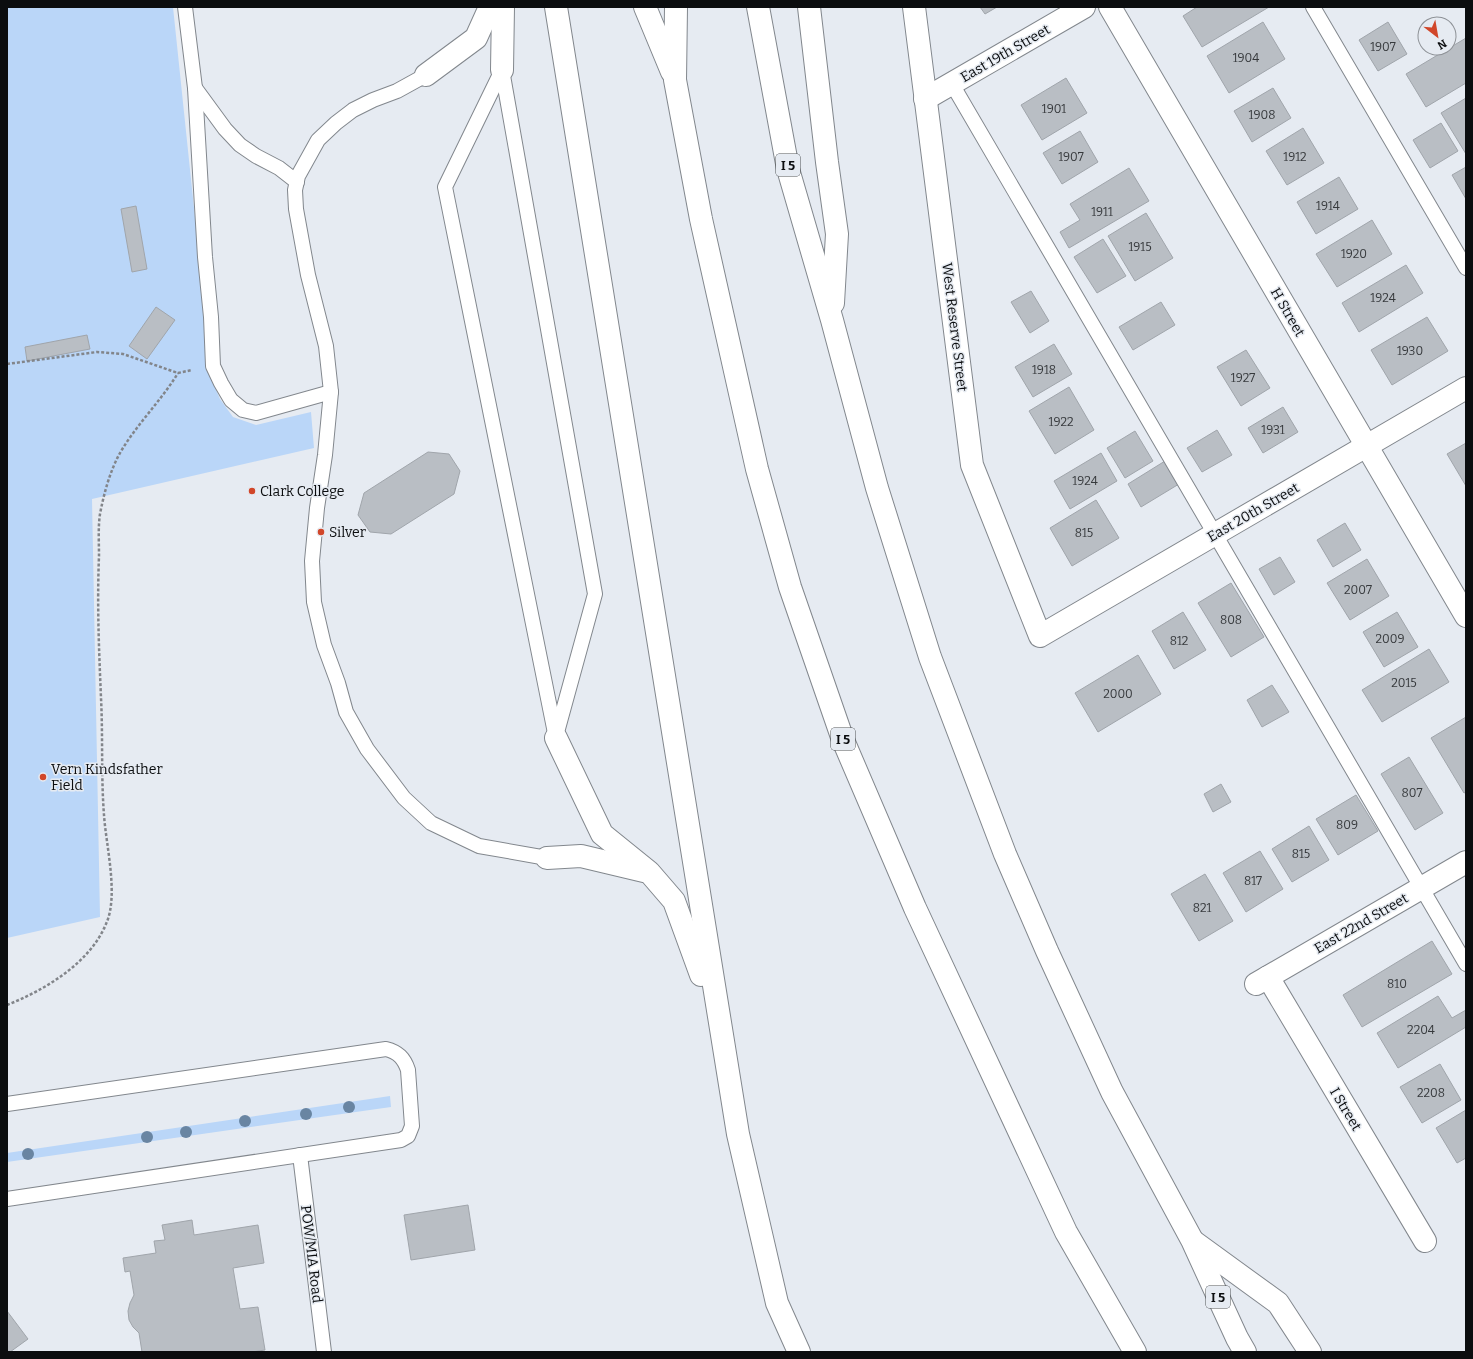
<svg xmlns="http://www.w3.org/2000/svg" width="1473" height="1359" viewBox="0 0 1473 1359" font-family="Bitter,serif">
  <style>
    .green { fill: #bad6f8 }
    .building { fill: #b9bec4; stroke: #a0a5ab }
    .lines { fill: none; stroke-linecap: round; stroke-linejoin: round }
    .service-casing { stroke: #82878d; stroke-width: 16 }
    .minor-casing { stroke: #82878d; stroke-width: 24 }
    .motorway-casing { stroke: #82878d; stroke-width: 24 }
    .path { stroke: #82858a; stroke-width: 2.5; stroke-dasharray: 3 2; stroke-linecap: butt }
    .service { stroke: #fff; stroke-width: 14 }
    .minor { stroke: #fff; stroke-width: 22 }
    .motorway { stroke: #fff; stroke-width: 22 }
    .tree { fill: #6985a2 }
    .poi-dot { fill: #d14629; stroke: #e6ebf2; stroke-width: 1.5 }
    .labels { text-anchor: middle; stroke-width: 3; stroke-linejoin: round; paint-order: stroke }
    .number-label { font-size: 12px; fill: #36393c }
    .shield { fill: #e6ebf2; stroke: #4d5053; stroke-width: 1 }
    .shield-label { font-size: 13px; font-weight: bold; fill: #0b0d0f }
    .street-label { font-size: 14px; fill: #0b0d0f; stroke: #e6ebf2 }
    .poi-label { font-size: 14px; fill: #0b0d0f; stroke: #e6ebf2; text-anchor: start }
  </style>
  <rect width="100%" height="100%" fill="#e6ebf2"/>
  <g class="green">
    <path d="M7 7H173L212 380 220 399 233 417 256 425 311 412 314 448 92 499 100 917 7 938Z"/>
    <path d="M390 1096 391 1107 7 1162V1153Z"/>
  </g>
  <g class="building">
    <path d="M980 7H997L985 14Z"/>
    <path d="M1197 7H1269L1202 47 1183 16Z"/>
    <path d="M1263 22 1285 59 1229 93 1207 56Z"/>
    <path d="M1388 22 1407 54 1378 71 1359 40Z"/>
    <path d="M1466 38V83L1426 107 1406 74Z"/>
    <path d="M1066 78 1087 113 1042 140 1021 105Z"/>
    <path d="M1273 88 1291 118 1252 142 1234 111Z"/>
    <path d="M1466 98V154L1441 113Z"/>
    <path d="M1441 123 1458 151 1430 168 1413 140Z"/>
    <path d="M1303 128 1324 163 1287 185 1266 151Z"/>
    <path d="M1080 131 1098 162 1062 184 1043 153Z"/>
    <path d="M1466 167V199L1452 175Z"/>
    <path d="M1129 168 1149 201 1069 248 1060 232 1080 220 1070 204Z"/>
    <path d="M1339 177 1358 209 1316 234 1297 202Z"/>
    <path d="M136 206 147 269 132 272 121 209Z"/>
    <path d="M1146 213 1173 258 1135 281 1108 236Z"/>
    <path d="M1372 220 1392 254 1337 287 1316 254Z"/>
    <path d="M1103 239 1126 276 1097 293 1074 257Z"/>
    <path d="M1406 265 1423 293 1359 332 1342 303Z"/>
    <path d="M1031 291 1049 321 1030 333 1011 302Z"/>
    <path d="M1161 302 1175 325 1133 350 1119 327Z"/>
    <path d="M156 307 175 320 147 359 129 346Z"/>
    <path d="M1427 317 1448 351 1392 385 1371 350Z"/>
    <path d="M87 335 90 349 27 361 25 347Z"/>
    <path d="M1054 344 1072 374 1033 397 1015 367Z"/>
    <path d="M1246 350 1270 388 1241 406 1217 367Z"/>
    <path d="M1069 387 1094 430 1055 454 1029 411Z"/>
    <path d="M1283 407 1298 432 1263 453 1248 428Z"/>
    <path d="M1217 430 1232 455 1202 472 1187 448Z"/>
    <path d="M1135 431 1153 461 1125 478 1107 448Z"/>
    <path d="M1466 443V486L1447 454Z"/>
    <path d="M428 452 449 454 460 471 454 494 391 534 370 532 358 515 364 493Z"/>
    <path d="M1101 453 1117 481 1070 509 1054 481Z"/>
    <path d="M1165 461 1179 484 1141 507 1128 484Z"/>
    <path d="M1096 500 1119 538 1072 566 1050 528Z"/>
    <path d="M1345 523 1361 550 1333 567 1317 540Z"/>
    <path d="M1280 557 1295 582 1274 595 1259 569Z"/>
    <path d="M1367 559 1389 596 1350 620 1327 583Z"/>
    <path d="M1231 583 1264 637 1231 657 1198 603Z"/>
    <path d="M1183 612 1206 650 1174 669 1152 631Z"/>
    <path d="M1397 612 1418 647 1384 667 1363 632Z"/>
    <path d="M1429 649 1449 682 1382 722 1362 690Z"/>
    <path d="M1138 655 1161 694 1098 732 1075 693Z"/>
    <path d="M1272 685 1289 712 1262 727 1247 700Z"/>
    <path d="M1466 717V792L1464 793 1431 738Z"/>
    <path d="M1409 757 1443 813 1415 830 1381 774Z"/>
    <path d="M1221 784 1231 802 1213 812 1204 794Z"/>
    <path d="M1356 795 1378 831 1338 855 1316 819Z"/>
    <path d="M1309 826 1329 860 1292 882 1272 849Z"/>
    <path d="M1260 851 1283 889 1246 912 1223 873Z"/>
    <path d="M1205 874 1233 921 1199 941 1171 894Z"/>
    <path d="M1432 941 1452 974 1362 1027 1343 995Z"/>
    <path d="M1438 996 1452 1018 1466 1010V1027L1398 1068 1377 1033Z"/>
    <path d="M1440 1064 1461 1100 1422 1123 1400 1087Z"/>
    <path d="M1466 1110V1158L1457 1163 1436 1128Z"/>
    <path d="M468 1205 475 1250 411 1260 404 1215Z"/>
    <path d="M192 1220 194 1235 258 1225 264 1263 233 1268 240 1309 258 1307 265 1350 252 1352H142L139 1333 133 1327 129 1320 128 1311 130 1303 134 1295 130 1271 125 1272 123 1258 156 1253 154 1241 165 1240 162 1225Z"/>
    <path d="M7 1311 28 1339 10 1352H7Z"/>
  </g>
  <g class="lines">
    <defs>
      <g id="service">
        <path d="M185 7 195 88 205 257 211 317 213 366 221 383 231 400 243 410 256 413 331 392"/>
        <path d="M1313 7 1466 268"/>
        <path d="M502 70 445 187 556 738"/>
        <path d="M502 70 595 594 556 736"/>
        <path d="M426 75 397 91 373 100 353 110 336 123 318 140 298 176 295 190 296 209 308 275 326 346 331 392 325 455 317 508 312 561 314 602 324 645 338 683 346 712 367 749 404 798 431 823 479 846 547 858"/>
        <path d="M952 84 1466 964"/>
        <path d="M195 88 225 129 240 145 256 156 279 168 297 182"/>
        <path d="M7 1104 386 1049C398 1052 404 1058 408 1070L412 1126 408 1136 401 1140 7 1199"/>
        <path d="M300 1155 324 1352"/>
      </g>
      <g id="minor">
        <path d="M914 7 972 465 1040 636 1466 388"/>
        <path d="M1110 7 1466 616"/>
        <path d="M925 99 1084 7"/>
        <path d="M1268 977 1425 1241"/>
        <path d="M1256 984 1466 862"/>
      </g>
      <g id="motorway">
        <path d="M556 7 738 1134 777 1303 799 1352"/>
        <path d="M645 7 672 72"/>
        <path d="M676 7 675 80 701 219 757 469 790 587 843 740 915 908 1066 1232 1135 1352"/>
        <path d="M758 7 788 169 832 320 877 488 930 657 1005 854 1047 951 1112 1092 1192 1240 1237 1338 1245 1352"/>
        <path d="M809 7 827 162 837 234 833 303"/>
        <path d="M502 70 503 7"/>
        <path d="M426 75 476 38 490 7"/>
        <path d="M556 738 602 834 649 872 674 901 701 975"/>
        <path d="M547 858 581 856 644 871"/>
        <path d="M1194 1242 1278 1303 1310 1352"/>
      </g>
    </defs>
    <use href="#service" class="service-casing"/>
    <use href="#minor" class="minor-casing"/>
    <use href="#motorway" class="motorway-casing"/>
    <g class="path">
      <path d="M7 364 97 352 123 354 178 373 192 370"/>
      <path d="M7 1005C45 990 90 963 106 924 119 896 106 846 104 815 101 776 103 737 101 698 99 650 97 605 99 556 99 542 98 527 100 514 104 493 110 471 120 453 136 425 161 401 178 373"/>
    </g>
    <use href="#service" class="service"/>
    <use href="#minor" class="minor"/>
    <use href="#motorway" class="motorway"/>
  </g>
  <g class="tree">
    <circle cx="349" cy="1107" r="6"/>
    <circle cx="306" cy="1114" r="6"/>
    <circle cx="245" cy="1121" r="6"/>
    <circle cx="186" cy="1132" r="6"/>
    <circle cx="147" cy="1137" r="6"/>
    <circle cx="28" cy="1154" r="6"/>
  </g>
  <g class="poi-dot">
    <circle cx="252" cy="491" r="4"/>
    <circle cx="321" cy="532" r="4"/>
    <circle cx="43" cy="777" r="4"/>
  </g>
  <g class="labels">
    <g class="number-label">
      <text x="1383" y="51">1907</text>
      <text x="1246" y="62">1904</text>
      <text x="1054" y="113">1901</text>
      <text x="1262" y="119">1908</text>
      <text x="1071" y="161">1907</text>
      <text x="1295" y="161">1912</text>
      <text x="1328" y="210">1914</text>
      <text x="1102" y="216">1911</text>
      <text x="1140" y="251">1915</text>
      <text x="1354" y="258">1920</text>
      <text x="1383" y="302">1924</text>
      <text x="1410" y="355">1930</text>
      <text x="1044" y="374">1918</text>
      <text x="1243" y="382">1927</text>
      <text x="1061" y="426">1922</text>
      <text x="1273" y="434">1931</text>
      <text x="1085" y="485">1924</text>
      <text x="1084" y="537">815</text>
      <text x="1358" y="594">2007</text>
      <text x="1231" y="624">808</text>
      <text x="1390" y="643">2009</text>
      <text x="1179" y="645">812</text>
      <text x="1404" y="687">2015</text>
      <text x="1118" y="698">2000</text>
      <text x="1412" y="797">807</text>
      <text x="1347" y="829">809</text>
      <text x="1301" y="858">815</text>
      <text x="1253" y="885">817</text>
      <text x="1202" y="912">821</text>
      <text x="1397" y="988">810</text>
      <text x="1421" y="1034">2204</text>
      <text x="1431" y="1097">2208</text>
    </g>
    <g class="shield">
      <rect x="776" y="154" width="24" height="22" rx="3"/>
      <rect x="831" y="728" width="24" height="22" rx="3"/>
      <rect x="1206" y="1286" width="24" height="22" rx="3"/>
    </g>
    <g class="shield-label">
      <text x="788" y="170">I 5</text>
      <text x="843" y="744">I 5</text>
      <text x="1218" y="1302">I 5</text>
    </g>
    <g class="street-label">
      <text transform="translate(1005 53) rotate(-30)" y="5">East 19th Street</text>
      <text transform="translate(1288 312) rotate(60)" y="5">H Street</text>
      <text transform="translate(955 327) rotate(83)" y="5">West Reserve Street</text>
      <text transform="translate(1253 512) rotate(-30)" y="5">East 20th Street</text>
      <text transform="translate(1361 923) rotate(-30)" y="5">East 22nd Street</text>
      <text transform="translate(1346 1109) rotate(59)" y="5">I Street</text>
      <text transform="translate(312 1254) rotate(83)" y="5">POW/MIA Road</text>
    </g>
    <g class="poi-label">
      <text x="260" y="496">Clark College</text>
      <text x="329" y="537">Silver</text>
      <text x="51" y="774">Vern Kindsfather<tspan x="51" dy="16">Field</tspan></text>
    </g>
  </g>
  <rect width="1473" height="1359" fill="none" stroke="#0b0d0f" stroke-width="16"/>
  <g transform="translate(1437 36) rotate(149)"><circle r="19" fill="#e6ebf2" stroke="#8e9297"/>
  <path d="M0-3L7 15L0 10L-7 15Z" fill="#d14629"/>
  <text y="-6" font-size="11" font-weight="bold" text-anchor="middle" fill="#0b0d0f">N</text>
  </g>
</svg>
